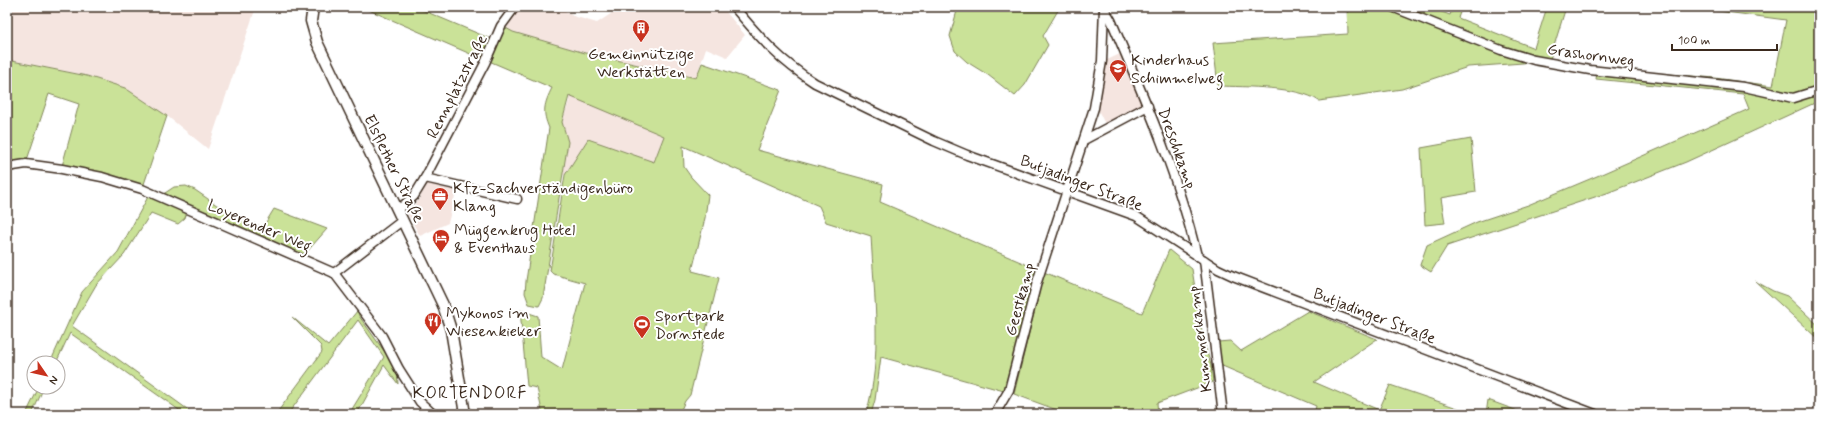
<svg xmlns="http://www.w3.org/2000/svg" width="1826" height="421" viewBox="0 0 1826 421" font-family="Mynerve,sans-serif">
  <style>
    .built { fill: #f5e5e0 }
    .green { fill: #cae298; stroke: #82865b }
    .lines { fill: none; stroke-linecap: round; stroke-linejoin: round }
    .minor-casing { stroke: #3b2a1e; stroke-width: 11 }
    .major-casing { stroke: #3b2a1e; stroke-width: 13 }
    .minor { stroke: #fff; stroke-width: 8 }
    .major { stroke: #fff; stroke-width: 10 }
    .labels { text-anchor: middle; stroke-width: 4; stroke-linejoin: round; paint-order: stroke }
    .poi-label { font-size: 16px; fill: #3b2a1e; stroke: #fff; text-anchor: start }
    .street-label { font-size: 16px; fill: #3b2a1e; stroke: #fff }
    .neighbourhood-label { font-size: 17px; letter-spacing: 1px; fill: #3b2a1e; stroke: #fff }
  </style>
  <rect width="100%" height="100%" fill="#fff"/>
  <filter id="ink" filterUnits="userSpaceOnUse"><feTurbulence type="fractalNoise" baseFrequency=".025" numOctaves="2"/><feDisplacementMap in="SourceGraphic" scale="8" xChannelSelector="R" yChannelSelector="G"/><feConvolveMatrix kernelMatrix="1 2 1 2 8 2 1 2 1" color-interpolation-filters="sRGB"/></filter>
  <g filter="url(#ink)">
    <g class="built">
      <path d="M7 7H256L208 149 167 116 125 88 87 76 7 60Z"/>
      <path d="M518 7H559L573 16 597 23 612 13 615 7H722L745 35 727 57 706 48 696 78 585 53 513 32 504 27Z"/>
      <path d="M1122 53 1144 105 1106 126 1097 108 1105 61Z"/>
      <path d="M569 95 664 136 654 162 588 139 565 175H563L568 142 562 122 569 101Z"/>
      <path d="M428 182 457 188 448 223 420 236 407 213 418 201Z"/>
    </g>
    <g class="green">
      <path d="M362 7H415L491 39 482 59Z"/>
      <path d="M958 7H1060L1043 36 1048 45 1025 85 1015 96 988 75 967 62 955 51 950 36Z"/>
      <path d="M1347 7H1428L1450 15 1453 7H1462L1458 18 1534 48 1547 7H1566L1550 59 1523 63 1468 67 1402 89 1319 101C1298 86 1245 87 1218 86L1213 43 1348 34Z"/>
      <path d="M1688 7H1819V101L1686 162 1607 193 1447 246 1431 272 1420 265 1427 245 1477 222 1528 205 1597 176 1749 109 1743 94 1596 79 1598 68 1715 78 1773 86 1786 20Z"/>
      <path d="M504 27 513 32 585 53 696 78 702 63 781 90 757 150 883 184 880 202 1037 269 1004 391 881 357 875 400 871 414H866C883 357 874 295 871 236L826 222 819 206 683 146 684 167 691 177 708 195 705 218 692 271 719 278 690 395 685 401 679 414H540L542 411 537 388 527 386 520 310 538 316 541 357 562 370 585 283 553 274 550 271 565 175 588 139 654 162 664 136 569 96 562 122 568 142 543 298 539 306 529 304 525 293 526 281 549 128C542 112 544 104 552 88L489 61Z"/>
      <path d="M7 60 87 76 125 88 167 116 143 187 62 166 79 104 49 94 27 160 7 164Z"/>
      <path d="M1471 139 1476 192 1441 198 1445 223 1425 225 1421 148Z"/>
      <path d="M186 186 195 190 234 217 263 227 274 209 327 229 304 255 162 195 174 187Z"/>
      <path d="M149 195 187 212 185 218 178 224 151 213 124 255 96 285 72 326 194 414H184L179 410 70 333 56 363H50L82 292 118 252Z"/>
      <path d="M1169 250 1192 269 1203 339 1211 365 1213 382 1157 403 1158 414H1061L1057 410 1014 394 1044 272 1142 313Z"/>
      <path d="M1755 281 1773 291 1787 296 1819 326V340Z"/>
      <path d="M358 310 359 316 397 369 398 384 384 365 357 414H349L384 357 358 320 288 414H276L322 352 321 346 292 317 328 346Z"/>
      <path d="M1308 311 1377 339 1314 382 1379 410 1390 385 1475 414H1314L1316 406 1220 365 1218 342 1230 341 1241 351Z"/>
      <path d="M39 387H44L32 414H26Z"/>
      <path d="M1488 400 1526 414H1486Z"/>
    </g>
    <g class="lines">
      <defs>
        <g id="minor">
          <path d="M734 7C761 39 779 60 815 83L934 141 967 155 1136 216 1218 269 1233 276 1595 414"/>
          <path d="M1392 7 1501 50 1534 60 1590 70 1744 87 1793 98 1819 90"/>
          <path d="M1105 10 1111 20C1144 97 1178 174 1197 256"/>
          <path d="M1084 140 1148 106"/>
          <path d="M7 167 26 164 62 169 102 177 142 189 334 273 382 336 399 369 420 402 433 414"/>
          <path d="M425 178 517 199"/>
          <path d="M398 210 414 196 425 178 485 63 501 26 515 7"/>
          <path d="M1204 260 1223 414"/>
          <path d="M334 273 403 220"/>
          <path d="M995 414 1009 390 1037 282 1094 108 1102 61 1104 7"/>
        </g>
        <path id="major" d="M313 7 311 21 317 42 443 305 451 330 465 414"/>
      </defs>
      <use href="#minor" class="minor-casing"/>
      <use href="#major" class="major-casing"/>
      <use href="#minor" class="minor"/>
      <use href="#major" class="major"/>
    </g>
  </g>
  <defs>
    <symbol id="building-pin" viewBox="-11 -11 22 30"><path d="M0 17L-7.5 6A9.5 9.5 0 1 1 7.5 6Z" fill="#c8321e" stroke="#fff"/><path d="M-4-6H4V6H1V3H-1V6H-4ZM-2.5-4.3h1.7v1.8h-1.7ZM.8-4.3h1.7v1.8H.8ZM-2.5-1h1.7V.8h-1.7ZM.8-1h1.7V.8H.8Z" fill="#fff"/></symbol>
    <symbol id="school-pin" viewBox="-11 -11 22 30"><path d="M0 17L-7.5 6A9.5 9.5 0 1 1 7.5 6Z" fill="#c8321e" stroke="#fff"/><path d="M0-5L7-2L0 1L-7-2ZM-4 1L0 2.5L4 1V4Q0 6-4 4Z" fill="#fff"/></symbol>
    <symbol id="office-pin" viewBox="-11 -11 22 30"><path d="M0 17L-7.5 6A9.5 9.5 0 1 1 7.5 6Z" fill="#c8321e" stroke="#fff"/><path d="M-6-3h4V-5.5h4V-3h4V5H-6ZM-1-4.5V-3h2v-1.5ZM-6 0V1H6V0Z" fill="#fff"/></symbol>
    <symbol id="hotel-pin" viewBox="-11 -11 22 30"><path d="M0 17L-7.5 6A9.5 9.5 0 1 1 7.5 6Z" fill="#c8321e" stroke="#fff"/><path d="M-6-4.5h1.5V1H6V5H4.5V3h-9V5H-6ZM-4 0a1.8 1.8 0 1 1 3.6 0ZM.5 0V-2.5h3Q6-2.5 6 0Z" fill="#fff"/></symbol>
    <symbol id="restaurant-pin" viewBox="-11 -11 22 30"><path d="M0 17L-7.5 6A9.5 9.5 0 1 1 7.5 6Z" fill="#c8321e" stroke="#fff"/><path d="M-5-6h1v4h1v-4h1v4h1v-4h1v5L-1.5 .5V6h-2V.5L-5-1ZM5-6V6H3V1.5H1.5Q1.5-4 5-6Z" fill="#fff"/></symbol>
    <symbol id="stadium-pin" viewBox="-11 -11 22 30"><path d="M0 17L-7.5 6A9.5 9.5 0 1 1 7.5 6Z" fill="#c8321e" stroke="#fff"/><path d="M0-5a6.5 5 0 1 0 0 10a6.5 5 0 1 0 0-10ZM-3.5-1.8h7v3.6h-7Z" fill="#fff"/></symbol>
  </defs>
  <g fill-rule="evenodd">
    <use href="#building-pin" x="631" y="18" width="20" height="27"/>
    <use href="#school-pin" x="1108" y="58" width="20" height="27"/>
    <use href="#office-pin" x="430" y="186" width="20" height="27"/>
    <use href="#hotel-pin" x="431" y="228" width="20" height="27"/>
    <use href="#restaurant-pin" x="423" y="311" width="20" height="27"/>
    <use href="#stadium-pin" x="632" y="314" width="20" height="27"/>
  </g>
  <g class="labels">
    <g class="poi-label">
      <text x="641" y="59" text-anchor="middle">Gemeinnützige<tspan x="641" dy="18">Werkstätten</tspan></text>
      <text x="1131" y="65">Kinderhaus<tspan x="1131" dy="18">Schimmelweg</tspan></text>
      <text x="453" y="193">Kfz-Sachverständigenbüro<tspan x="453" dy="18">Klang</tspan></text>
      <text x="454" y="235">Müggenkrug Hotel<tspan x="454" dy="18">&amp; Eventhaus</tspan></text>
      <text x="446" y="318">Mykonos im<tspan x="446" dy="18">Wiesenkieker</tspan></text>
      <text x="655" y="321">Sportpark<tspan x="655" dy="18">Dornstede</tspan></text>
    </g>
    <g class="street-label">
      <text transform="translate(1591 54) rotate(8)" y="6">Grashornweg</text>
      <text transform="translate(456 86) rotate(-63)" y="6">Rennplatzstraße</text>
      <text transform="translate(1178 148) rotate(70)" y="6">Dreschkamp</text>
      <text transform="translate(395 168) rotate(64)" y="6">Elsflether Straße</text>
      <text transform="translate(1082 182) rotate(21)" y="6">Butjadinger Straße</text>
      <text transform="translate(260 225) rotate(23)" y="6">Loyerender Weg</text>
      <text transform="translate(1019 299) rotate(-75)" y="6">Geestkamp</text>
      <text transform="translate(1375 315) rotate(21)" y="6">Butjadinger Straße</text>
      <text transform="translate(1199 339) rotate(-97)" y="6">Kummerkamp</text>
    </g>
    <g class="neighbourhood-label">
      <text x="470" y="398">KORTENDORF</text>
    </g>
  </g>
  <rect width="1826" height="421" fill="none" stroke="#fff" stroke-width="24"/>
  <rect x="12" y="12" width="1802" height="397" fill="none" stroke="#3b2a1e" stroke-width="1.5" filter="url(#ink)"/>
  <g transform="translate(46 375) rotate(124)"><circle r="19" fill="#ffffff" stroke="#b1aaa5"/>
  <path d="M0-3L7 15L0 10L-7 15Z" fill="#c8321e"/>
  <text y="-6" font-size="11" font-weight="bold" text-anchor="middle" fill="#3b2a1e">N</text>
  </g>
  <path d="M1672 44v6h105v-6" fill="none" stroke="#3b2a1e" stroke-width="2"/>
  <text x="1678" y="44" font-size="12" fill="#3b2a1e" stroke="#ffffff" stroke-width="3" paint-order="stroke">100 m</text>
</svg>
